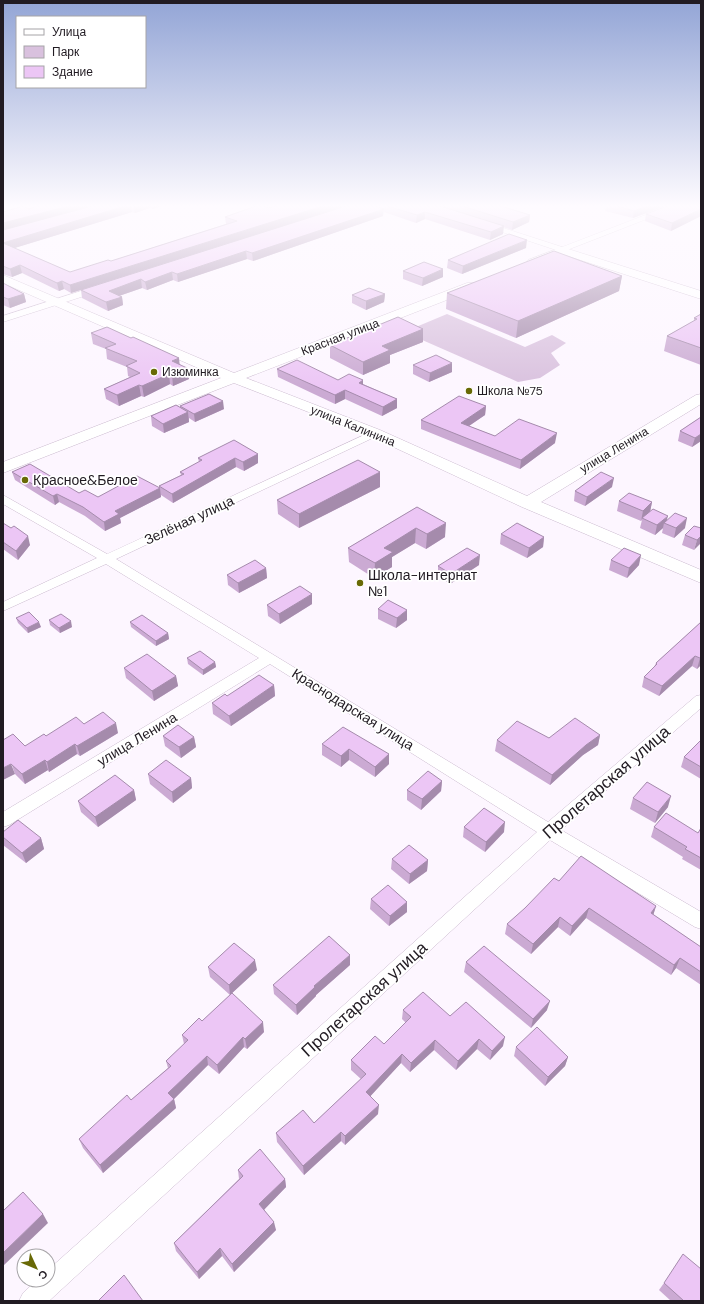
<svg xmlns="http://www.w3.org/2000/svg" width="704" height="1304" viewBox="0 0 704 1304" font-family="'DM Sans',sans-serif">
  <style>
    .green { fill: #d9c1de }
    .lines { fill: none; stroke-linecap: round; stroke-linejoin: round }
    .street-casing { stroke: #cbbacf; stroke-width: 1 }
    .secondary-casing { stroke: #cbbacf; stroke-width: 1 }
    .street { fill: #fff; fill-rule: evenodd }
    .secondary { fill: #fff; fill-rule: evenodd }
    .wall { fill: #cbaad3 }
    .shaded-wall { fill: #a58bac }
    .building { fill: #ecc6f5; stroke: #a58bac }
    .poi-dot { fill: #686905; stroke: #fff; stroke-width: 1.5 }
    .labels { text-anchor: middle; stroke-width: 3.5; stroke-linejoin: round; paint-order: stroke }
    .far-street-label { font-size: 12px; fill: #211b22; stroke: #fff }
    .far-poi-label { font-size: 12px; fill: #211b22; stroke: #fff; text-anchor: start }
    .poi-label { font-size: 14px; fill: #211b22; stroke: #fff; text-anchor: start }
    .street-label { font-size: 14px; fill: #211b22; stroke: #fff }
    .near-street-label { font-size: 17px; fill: #211b22; stroke: #fff }
  </style>
  <rect width="100%" height="100%" fill="#fdf6ff"/>
  <path class="green" d="M447 314 525 347 552 335 566 343 551 353 560 365 540 378 518 382 404 332Z"/>
  <g class="lines">
    <defs>
      <g id="street">
        <path d="M669 206H680L562 252 481 225 485 223H488L562 247Z"/>
        <path d="M100 285 104 288 103 290 3 322V316Z"/>
        <path d="M375 430 379 431 380 433 379 435 116 559 548 822 696 696 701 695V708L561 830 701 912V929L695 927 550 840 49 1301H19L23 1293 37 1280H48V1270L537 832 270 664 9 825 3 827V812L259 658 106 564 3 611V602L97 558 3 504V495L107 554Z"/>
      </g>
      <g id="secondary">
        <path d="M562 247 701 291V299L562 254 532 265 528 264 526 262 528 260Z"/>
        <path d="M3 275 234 373 467 283H475L477 286 475 289 246 378 380 430 527 496 696 395 701 394V404L541 502 701 570V583L522 507 370 436 234 383 3 473V462L221 378 3 283Z"/>
      </g>
    </defs>
    <use href="#street" class="street-casing"/>
    <use href="#secondary" class="secondary-casing"/>
    <use href="#street" class="street"/>
    <use href="#secondary" class="secondary"/>
  </g>
  <g class="wall">
    <path d="M37 206H163L152 209 150 208 135 213 132 212 14 248 70 272 111 261 226 224 225 217 269 208 383 216 253 261 247 259 178 282 173 280 147 290 142 288 119 296 122 297 123 305 108 311 82 298 81 290 71 293 64 289 59 291 22 273 12 277 3 274V212L29 209Z"/>
    <path d="M384 206H501L530 215 529 222 512 230 503 227V234L490 240 425 219 416 223 384 212Z"/>
    <path d="M606 206H665L633 218 605 211Z"/>
    <path d="M701 206V216L671 231 645 221 646 214Z"/>
    <path d="M526 248 462 274 447 268 448 260Z"/>
    <path d="M403 271 443 277 422 286 403 279Z"/>
    <path d="M622 276 619 291 516 338 446 309 447 293Z"/>
    <path d="M3 283 24 294 26 302 10 308 3 305Z"/>
    <path d="M385 294 384 302 366 310 352 303V295Z"/>
    <path d="M701 314V365L664 351 667 336 694 321V318Z"/>
    <path d="M423 329V342L390 355V363L363 375 330 358V345Z"/>
    <path d="M91 333 180 364 189 379 173 386 170 384 144 397 141 396 119 406 106 399 104 389 130 377 128 376 127 367 107 359 106 349 93 344Z"/>
    <path d="M413 365 452 372 429 382 413 374Z"/>
    <path d="M277 369 338 380H363V384L397 399V408L382 416 345 399 335 404 278 377Z"/>
    <path d="M180 406 224 409 195 422 189 418V422L164 433 152 426 151 416 180 408Z"/>
    <path d="M486 406 485 415 469 426 495 436 555 443 520 469 421 429V420Z"/>
    <path d="M701 417V441L692 447 678 441 680 431Z"/>
    <path d="M258 454V463L244 471 236 467 173 503 161 495V497L120 518 121 523 105 531 85 516 59 502 55 505 15 480 12 472 79 493 98 497 159 488V486L181 475 180 472 199 462 198 458Z"/>
    <path d="M380 487 299 528 278 514 277 500Z"/>
    <path d="M612 487 585 506 574 501 575 491Z"/>
    <path d="M619 501 652 502 650 512 667 520 685 528 674 538 662 533 663 528 655 535 640 528 642 520 641 521 617 511Z"/>
    <path d="M417 507 445 537 426 549 415 543 392 557V567L374 578 349 562 348 548Z"/>
    <path d="M3 523 30 545 18 560 3 549Z"/>
    <path d="M701 528 694 550 682 545 685 535Z"/>
    <path d="M501 534 544 537 543 547 527 558 500 544Z"/>
    <path d="M611 560 639 565 627 578 609 570Z"/>
    <path d="M479 565 450 584 438 576V566Z"/>
    <path d="M266 568 267 578 239 593 228 585 227 575Z"/>
    <path d="M312 604 280 624 268 616 267 605Z"/>
    <path d="M378 609 407 620 396 628 378 619Z"/>
    <path d="M16 618 41 627 28 633 18 623Z"/>
    <path d="M49 620 72 627 60 633 50 625Z"/>
    <path d="M130 622 168 633 169 639 156 646 131 627Z"/>
    <path d="M701 622V665L697 669 692 666 659 696 642 687 644 677 654 667 656 663Z"/>
    <path d="M187 658 215 662 216 667 203 675 188 664Z"/>
    <path d="M124 668 176 676 178 686 154 701 126 678Z"/>
    <path d="M274 685 275 696 231 726 213 714 212 703 227 696Z"/>
    <path d="M84 724 118 733 80 756 77 754 49 772 48 770 25 784 15 774 3 740 25 746 46 736Z"/>
    <path d="M600 735 598 745 583 755 550 785 495 751 497 740 549 738Z"/>
    <path d="M163 736 194 737 196 747 181 758 165 746Z"/>
    <path d="M701 740V779L681 767 684 757Z"/>
    <path d="M322 744 389 754V764L375 777 349 760 341 767 322 755Z"/>
    <path d="M148 774 191 778 192 788 173 803 150 784Z"/>
    <path d="M442 781 441 791 421 810 407 800V790Z"/>
    <path d="M134 790 136 800 98 827 81 812 78 801Z"/>
    <path d="M633 798 668 807 655 823 630 809Z"/>
    <path d="M464 827 504 832 485 852 463 837Z"/>
    <path d="M654 827 698 833 701 828V870L682 859 683 857 651 837Z"/>
    <path d="M3 832 41 838 44 849 26 863 3 845Z"/>
    <path d="M392 859 428 860 427 871 409 884 391 869Z"/>
    <path d="M559 881 656 906 653 915 701 947V985L676 968 671 975 586 918 570 936 558 927 531 954 505 934 507 924Z"/>
    <path d="M371 899 407 902V912L389 926 370 909Z"/>
    <path d="M466 962 547 1010 531 1028 464 972Z"/>
    <path d="M350 965 316 995V996L297 1015 274 994 273 985Z"/>
    <path d="M208 967 257 970 232 993 264 1032 247 1049 244 1047 219 1074 208 1065 174 1099 176 1108 103 1173 83 1148 79 1139 131 1100 168 1068 166 1061 184 1044 182 1035 202 1021 230 995 210 977Z"/>
    <path d="M403 1010 450 1016 503 1046 490 1060 477 1049 456 1070 434 1050 410 1072 401 1063 370 1096 378 1114 345 1145 341 1141 304 1175 277 1142 276 1133 314 1123 361 1079 351 1070V1060L384 1044 406 1023 402 1019Z"/>
    <path d="M516 1047 568 1057 565 1066 545 1086 514 1056Z"/>
    <path d="M238 1170 285 1179 286 1187 264 1209 276 1230 234 1272 222 1256 199 1279 176 1251 174 1243 239 1179Z"/>
    <path d="M664 1283 701 1301H671L659 1290Z"/>
  </g>
  <g class="shaded-wall">
    <path d="M69 206H97L3 231V223Z"/>
    <path d="M125 206H131L132 212 5 251 3 243Z"/>
    <path d="M134 206H149L150 208 135 213Z"/>
    <path d="M152 206H163L152 209Z"/>
    <path d="M323 206H347L71 293 70 285Z"/>
    <path d="M647 206H665L633 218 634 211Z"/>
    <path d="M384 209 383 216 253 261 252 253Z"/>
    <path d="M701 209V216L671 231 672 223Z"/>
    <path d="M425 212V219L416 223 417 215Z"/>
    <path d="M530 215 529 222 512 230 513 222Z"/>
    <path d="M504 226 503 234 490 240 491 232Z"/>
    <path d="M527 240 526 248 462 274 463 266Z"/>
    <path d="M246 251 247 259 178 282 177 274Z"/>
    <path d="M20 265 22 273 12 277 10 269Z"/>
    <path d="M443 269V277L422 286 423 278Z"/>
    <path d="M172 272 173 280 147 290 145 282Z"/>
    <path d="M622 276 619 291 516 338 518 321Z"/>
    <path d="M141 279 142 288 110 299 109 291Z"/>
    <path d="M62 281 64 289 59 291 57 283Z"/>
    <path d="M24 294 26 302 10 308 8 299Z"/>
    <path d="M385 294 384 302 366 310V301Z"/>
    <path d="M122 297 123 305 108 311 106 302Z"/>
    <path d="M423 329V342L390 355V363L363 375V362L382 346Z"/>
    <path d="M179 358 180 368 172 361Z"/>
    <path d="M452 363V372L429 382 430 373Z"/>
    <path d="M187 368 189 379 173 386 172 375Z"/>
    <path d="M169 374 170 384 144 397 142 386Z"/>
    <path d="M363 380V389L359 383Z"/>
    <path d="M139 385 141 396 119 406 117 395Z"/>
    <path d="M345 390V399L335 404V395Z"/>
    <path d="M397 399V408L382 416 383 407Z"/>
    <path d="M223 401 224 409 195 422 194 414Z"/>
    <path d="M486 406 485 415 460 432 461 423Z"/>
    <path d="M188 412 189 422 164 433 163 424Z"/>
    <path d="M557 433 555 443 520 469 521 460Z"/>
    <path d="M701 434V441L692 447 695 438Z"/>
    <path d="M258 454V463L244 471 243 462Z"/>
    <path d="M235 458 236 467 173 503 172 494Z"/>
    <path d="M380 472V487L299 528V514Z"/>
    <path d="M614 478 612 487 585 506 587 497Z"/>
    <path d="M160 488 161 497 120 518 121 523 105 531 104 522 115 511Z"/>
    <path d="M57 494 59 502 55 505 53 496Z"/>
    <path d="M652 502 650 512 642 518 641 521 643 511Z"/>
    <path d="M668 516 666 523H664L663 528 655 535 657 525Z"/>
    <path d="M687 518 685 528 674 538 676 528Z"/>
    <path d="M446 523 445 537 426 549 427 534Z"/>
    <path d="M416 528 415 543 392 557V567L374 578 375 563 384 548Z"/>
    <path d="M28 536 30 545 18 560 16 551Z"/>
    <path d="M701 536V543L694 550 697 540Z"/>
    <path d="M544 537 543 547 527 558 529 548Z"/>
    <path d="M480 555 479 565 450 584 451 574Z"/>
    <path d="M641 555 639 565 627 578 629 568Z"/>
    <path d="M266 568 267 578 239 593 238 583Z"/>
    <path d="M312 594V604L280 624 279 614Z"/>
    <path d="M407 610V620L396 628 397 618Z"/>
    <path d="M71 621 72 627 60 633 59 628Z"/>
    <path d="M39 622 41 627 28 633 27 628Z"/>
    <path d="M168 633 169 639 156 646V641Z"/>
    <path d="M695 656 692 666 659 696 662 686Z"/>
    <path d="M700 658H701V665L697 669Z"/>
    <path d="M215 662 216 667 203 675V670Z"/>
    <path d="M176 676 178 686 154 701 152 691Z"/>
    <path d="M274 685 275 696 231 726 229 716Z"/>
    <path d="M116 723 118 733 80 756 77 746Z"/>
    <path d="M600 735 598 745 583 755 550 785 552 775 586 745Z"/>
    <path d="M194 737 196 747 181 758 179 747Z"/>
    <path d="M75 744 77 754 49 772 47 762Z"/>
    <path d="M349 749V760L341 767V756Z"/>
    <path d="M389 754V764L375 777V767Z"/>
    <path d="M45 760 48 770 25 784 22 774Z"/>
    <path d="M11 764 15 774 3 780V768Z"/>
    <path d="M191 778 192 788 173 803 172 792Z"/>
    <path d="M442 781 441 791 421 810 422 799Z"/>
    <path d="M134 790 136 800 98 827 95 817Z"/>
    <path d="M671 796 668 807 655 823 658 812Z"/>
    <path d="M505 822 504 832 485 852 486 842Z"/>
    <path d="M41 838 44 849 26 863 22 853Z"/>
    <path d="M428 860 427 871 409 884 410 874Z"/>
    <path d="M407 902V912L389 926 390 916Z"/>
    <path d="M656 906 653 916 651 913Z"/>
    <path d="M589 908 586 918 570 936 572 926Z"/>
    <path d="M560 917 558 927 531 954 533 944Z"/>
    <path d="M350 955V965L316 995V996L297 1015 296 1005 314 986Z"/>
    <path d="M680 958 676 968 671 975 674 965Z"/>
    <path d="M255 960 257 970 230 995 229 985Z"/>
    <path d="M550 1001 547 1010 531 1028 533 1019Z"/>
    <path d="M263 1022 264 1032 247 1049 245 1039Z"/>
    <path d="M243 1037 244 1047 219 1074 217 1065Z"/>
    <path d="M505 1037 503 1046 490 1060 492 1051Z"/>
    <path d="M479 1039 477 1049 456 1070 458 1061Z"/>
    <path d="M435 1040 434 1050 410 1072 411 1063Z"/>
    <path d="M402 1054 401 1063 366 1101V1092Z"/>
    <path d="M207 1056 208 1065 171 1102 168 1093Z"/>
    <path d="M568 1057 565 1066 545 1086 548 1077Z"/>
    <path d="M174 1099 176 1108 103 1173 100 1165Z"/>
    <path d="M379 1105 378 1114 345 1145V1136Z"/>
    <path d="M341 1132V1141L304 1175 303 1166Z"/>
    <path d="M285 1179 286 1187 261 1213 259 1204Z"/>
    <path d="M43 1214 48 1223 3 1266V1253Z"/>
    <path d="M274 1222 276 1230 234 1272 232 1264Z"/>
    <path d="M220 1248 222 1256 199 1279 197 1272Z"/>
  </g>
  <g class="building">
    <path d="M23 206 29 209 37 206H69L3 223V212Z"/>
    <path d="M92 206H125L3 243 70 272 108 260 111 261 237 221 225 217 256 206H263L269 208 276 206H323L70 285 62 281 57 283 20 265 10 269 3 266V230Z"/>
    <path d="M346 206H376L384 209 252 253 246 251 177 274 172 272 145 282 141 279 109 291 122 297 106 302 81 290Z"/>
    <path d="M387 206H440L504 226 491 232 425 212 417 215Z"/>
    <path d="M462 206H501L530 215 513 222Z"/>
    <path d="M617 206H647L634 211Z"/>
    <path d="M667 206H701V209L672 223 646 214Z"/>
    <path d="M509 234 527 240 463 266 448 260Z"/>
    <path d="M554 251 622 276 518 321 447 293Z"/>
    <path d="M424 262 443 269 423 278 403 271Z"/>
    <path d="M3 283 24 294 8 299 3 297Z"/>
    <path d="M369 288 385 294 366 301 352 295Z"/>
    <path d="M701 314V348L667 336 697 319 694 318Z"/>
    <path d="M398 317 423 329 382 346 390 350 363 362 330 345Z"/>
    <path d="M107 327 131 338 133 337 179 358 172 361 187 368 172 375 169 374 142 386 139 385 117 395 104 389 140 373 126 366 137 361 105 348 116 344 91 333Z"/>
    <path d="M436 355 452 363 430 373 413 365Z"/>
    <path d="M297 360 338 380 349 374 363 380 359 383 397 399 383 407 345 390 335 395 277 369Z"/>
    <path d="M209 394 223 401 194 414 180 406Z"/>
    <path d="M459 396 486 406 461 423 495 436 519 419 557 433 521 460 421 420Z"/>
    <path d="M176 405 188 412 163 424 151 416Z"/>
    <path d="M701 417V434L695 438 680 431Z"/>
    <path d="M234 440 258 454 243 462 235 458 172 494 159 486 184 474 180 472 202 460 198 458Z"/>
    <path d="M358 460 380 472 299 514 277 500Z"/>
    <path d="M30 464 79 493 85 490 98 497 137 476 160 488 115 511 119 514 104 522 83 507 57 494 53 496 12 472Z"/>
    <path d="M601 472 614 478 587 497 575 491Z"/>
    <path d="M629 493 652 502 643 511 619 501Z"/>
    <path d="M417 507 446 523 427 534 416 528 384 548 393 552 375 563 348 548Z"/>
    <path d="M653 509 668 516 657 525 642 518Z"/>
    <path d="M675 513 687 518 676 528 664 523Z"/>
    <path d="M3 523 11 528 14 526 28 536 16 551 3 542Z"/>
    <path d="M517 523 544 537 529 548 501 534Z"/>
    <path d="M694 526 701 528V536L697 540 685 535Z"/>
    <path d="M467 548 480 555 451 574 438 566Z"/>
    <path d="M624 548 641 555 629 568 611 560Z"/>
    <path d="M255 560 266 568 238 583 227 575Z"/>
    <path d="M300 586 312 594 279 614 267 605Z"/>
    <path d="M388 600 407 610 397 618 378 609Z"/>
    <path d="M29 612 39 622 27 628 16 618Z"/>
    <path d="M61 614 71 621 59 628 49 620Z"/>
    <path d="M142 615 168 633 156 641 130 622Z"/>
    <path d="M701 622V658H700L695 656 662 686 644 677 657 664 656 663Z"/>
    <path d="M200 651 215 662 203 670 187 658Z"/>
    <path d="M147 654 176 676 152 691 124 668Z"/>
    <path d="M259 675 274 685 229 716 212 703 225 694 227 696Z"/>
    <path d="M103 712 116 723 77 746 75 744 47 762 45 760 22 774 11 764 3 768V740L13 734 25 746 44 734 46 736 76 717 84 724Z"/>
    <path d="M575 718 600 735 586 745 552 775 497 740 517 721 549 738Z"/>
    <path d="M178 725 194 737 179 747 163 736Z"/>
    <path d="M343 727 389 754 375 767 349 749 341 756 322 744Z"/>
    <path d="M701 740V767L684 757Z"/>
    <path d="M166 760 191 778 172 792 148 774Z"/>
    <path d="M428 771 442 781 422 799 407 790Z"/>
    <path d="M115 775 134 790 95 817 78 801Z"/>
    <path d="M647 782 671 796 658 812 633 798Z"/>
    <path d="M484 808 505 822 486 842 464 827Z"/>
    <path d="M666 813 698 833 701 828V858L685 849 687 847 654 827Z"/>
    <path d="M18 820 41 838 22 853 3 837V832Z"/>
    <path d="M409 845 428 860 410 874 392 859Z"/>
    <path d="M581 856 656 906 651 913 701 947V972L680 958 674 965 589 908 572 926 560 917 533 944 507 924 525 908 554 878 559 881Z"/>
    <path d="M388 885 407 902 390 916 371 899Z"/>
    <path d="M329 936 350 955 314 986 315 987 296 1005 273 985Z"/>
    <path d="M234 943 255 960 229 985 208 967Z"/>
    <path d="M484 946 550 1001 533 1019 466 962Z"/>
    <path d="M423 992 450 1016 466 1002 505 1037 492 1051 479 1039 458 1061 435 1040 411 1063 402 1054 366 1092 379 1105 345 1136 341 1132 303 1166 276 1133 303 1110 314 1123 366 1074 351 1060 375 1036 384 1044 411 1017 403 1010Z"/>
    <path d="M232 993 263 1022 245 1039 243 1037 217 1065 207 1056 168 1093 174 1099 100 1165 79 1139 127 1095 131 1100 171 1066 166 1061 188 1040 182 1035 199 1018 202 1021Z"/>
    <path d="M537 1027 568 1057 548 1077 516 1047Z"/>
    <path d="M260 1149 285 1179 259 1204 274 1222 232 1264 220 1248 197 1272 174 1243 243 1176 238 1170Z"/>
    <path d="M23 1192 43 1214 3 1253V1211Z"/>
    <path d="M683 1254 701 1269V1301H684L664 1283Z"/>
    <path d="M124 1275 143 1301H98Z"/>
  </g>
  <linearGradient id="sky" x2="0" y2="1"><stop stop-color="#93a5d6"/><stop offset="0.53" stop-color="#fefbff"/><stop offset="1" stop-color="#fefbff" stop-opacity="0"/></linearGradient>
  <rect width="704" height="389" fill="url(#sky)"/>
  <g class="poi-dot">
    <circle cx="154" cy="372" r="4"/>
    <circle cx="469" cy="391" r="4"/>
    <circle cx="25" cy="480" r="4"/>
    <circle cx="360" cy="583" r="4"/>
  </g>
  <g class="labels">
    <g class="far-street-label">
      <text transform="translate(340 337) rotate(-21)" y="4">Красная улица</text>
      <text transform="translate(353 426) rotate(22)" y="4">улица Калинина</text>
      <text transform="translate(614 450) rotate(-31)" y="4">улица Ленина</text>
    </g>
    <g class="far-poi-label">
      <text x="162" y="376">Изюминка</text>
      <text x="477" y="395">Школа №75</text>
    </g>
    <g class="poi-label">
      <text x="33" y="485">Красное&amp;Белое</text>
      <text x="368" y="580">Школа-интернат<tspan x="368" dy="16">№1</tspan></text>
    </g>
    <g class="street-label">
      <text transform="translate(189 520) rotate(-25)" y="5">Зелёная улица</text>
      <text transform="translate(353 709) rotate(32)" y="5">Краснодарская улица</text>
      <text transform="translate(137 739) rotate(-31)" y="5">улица Ленина</text>
    </g>
    <g class="near-street-label">
      <text transform="translate(606 782) rotate(-41)" y="6">Пролетарская улица</text>
      <text transform="translate(364 999) rotate(-42)" y="6">Пролетарская улица</text>
    </g>
  </g>
  <rect width="704" height="1304" fill="none" stroke="#211b22" stroke-width="8"/>
  <rect x="16" y="16" width="130" height="72" fill="#ffffff" stroke="#a6a4a7"/>
  <rect x="24" y="29" width="20" height="6" fill="#ffffff" stroke="#a6a4a7"/>
  <text x="52" y="36" font-size="12" fill="#211b22">Улица</text>
  <rect x="24" y="46" width="20" height="12" fill="#d9c1de" stroke="#a6a4a7"/>
  <text x="52" y="56" font-size="12" fill="#211b22">Парк</text>
  <rect x="24" y="66" width="20" height="12" fill="#ecc6f5" stroke="#a6a4a7"/>
  <text x="52" y="76" font-size="12" fill="#211b22">Здание</text>
  <g transform="translate(36 1268) rotate(134)"><circle r="19" fill="#ffffff" stroke="#a6a4a7"/>
  <path d="M0-3L7 15L0 10L-7 15Z" fill="#686905"/>
  <text y="-6" font-size="11" font-weight="bold" text-anchor="middle" fill="#211b22">С</text>
  </g>
</svg>
